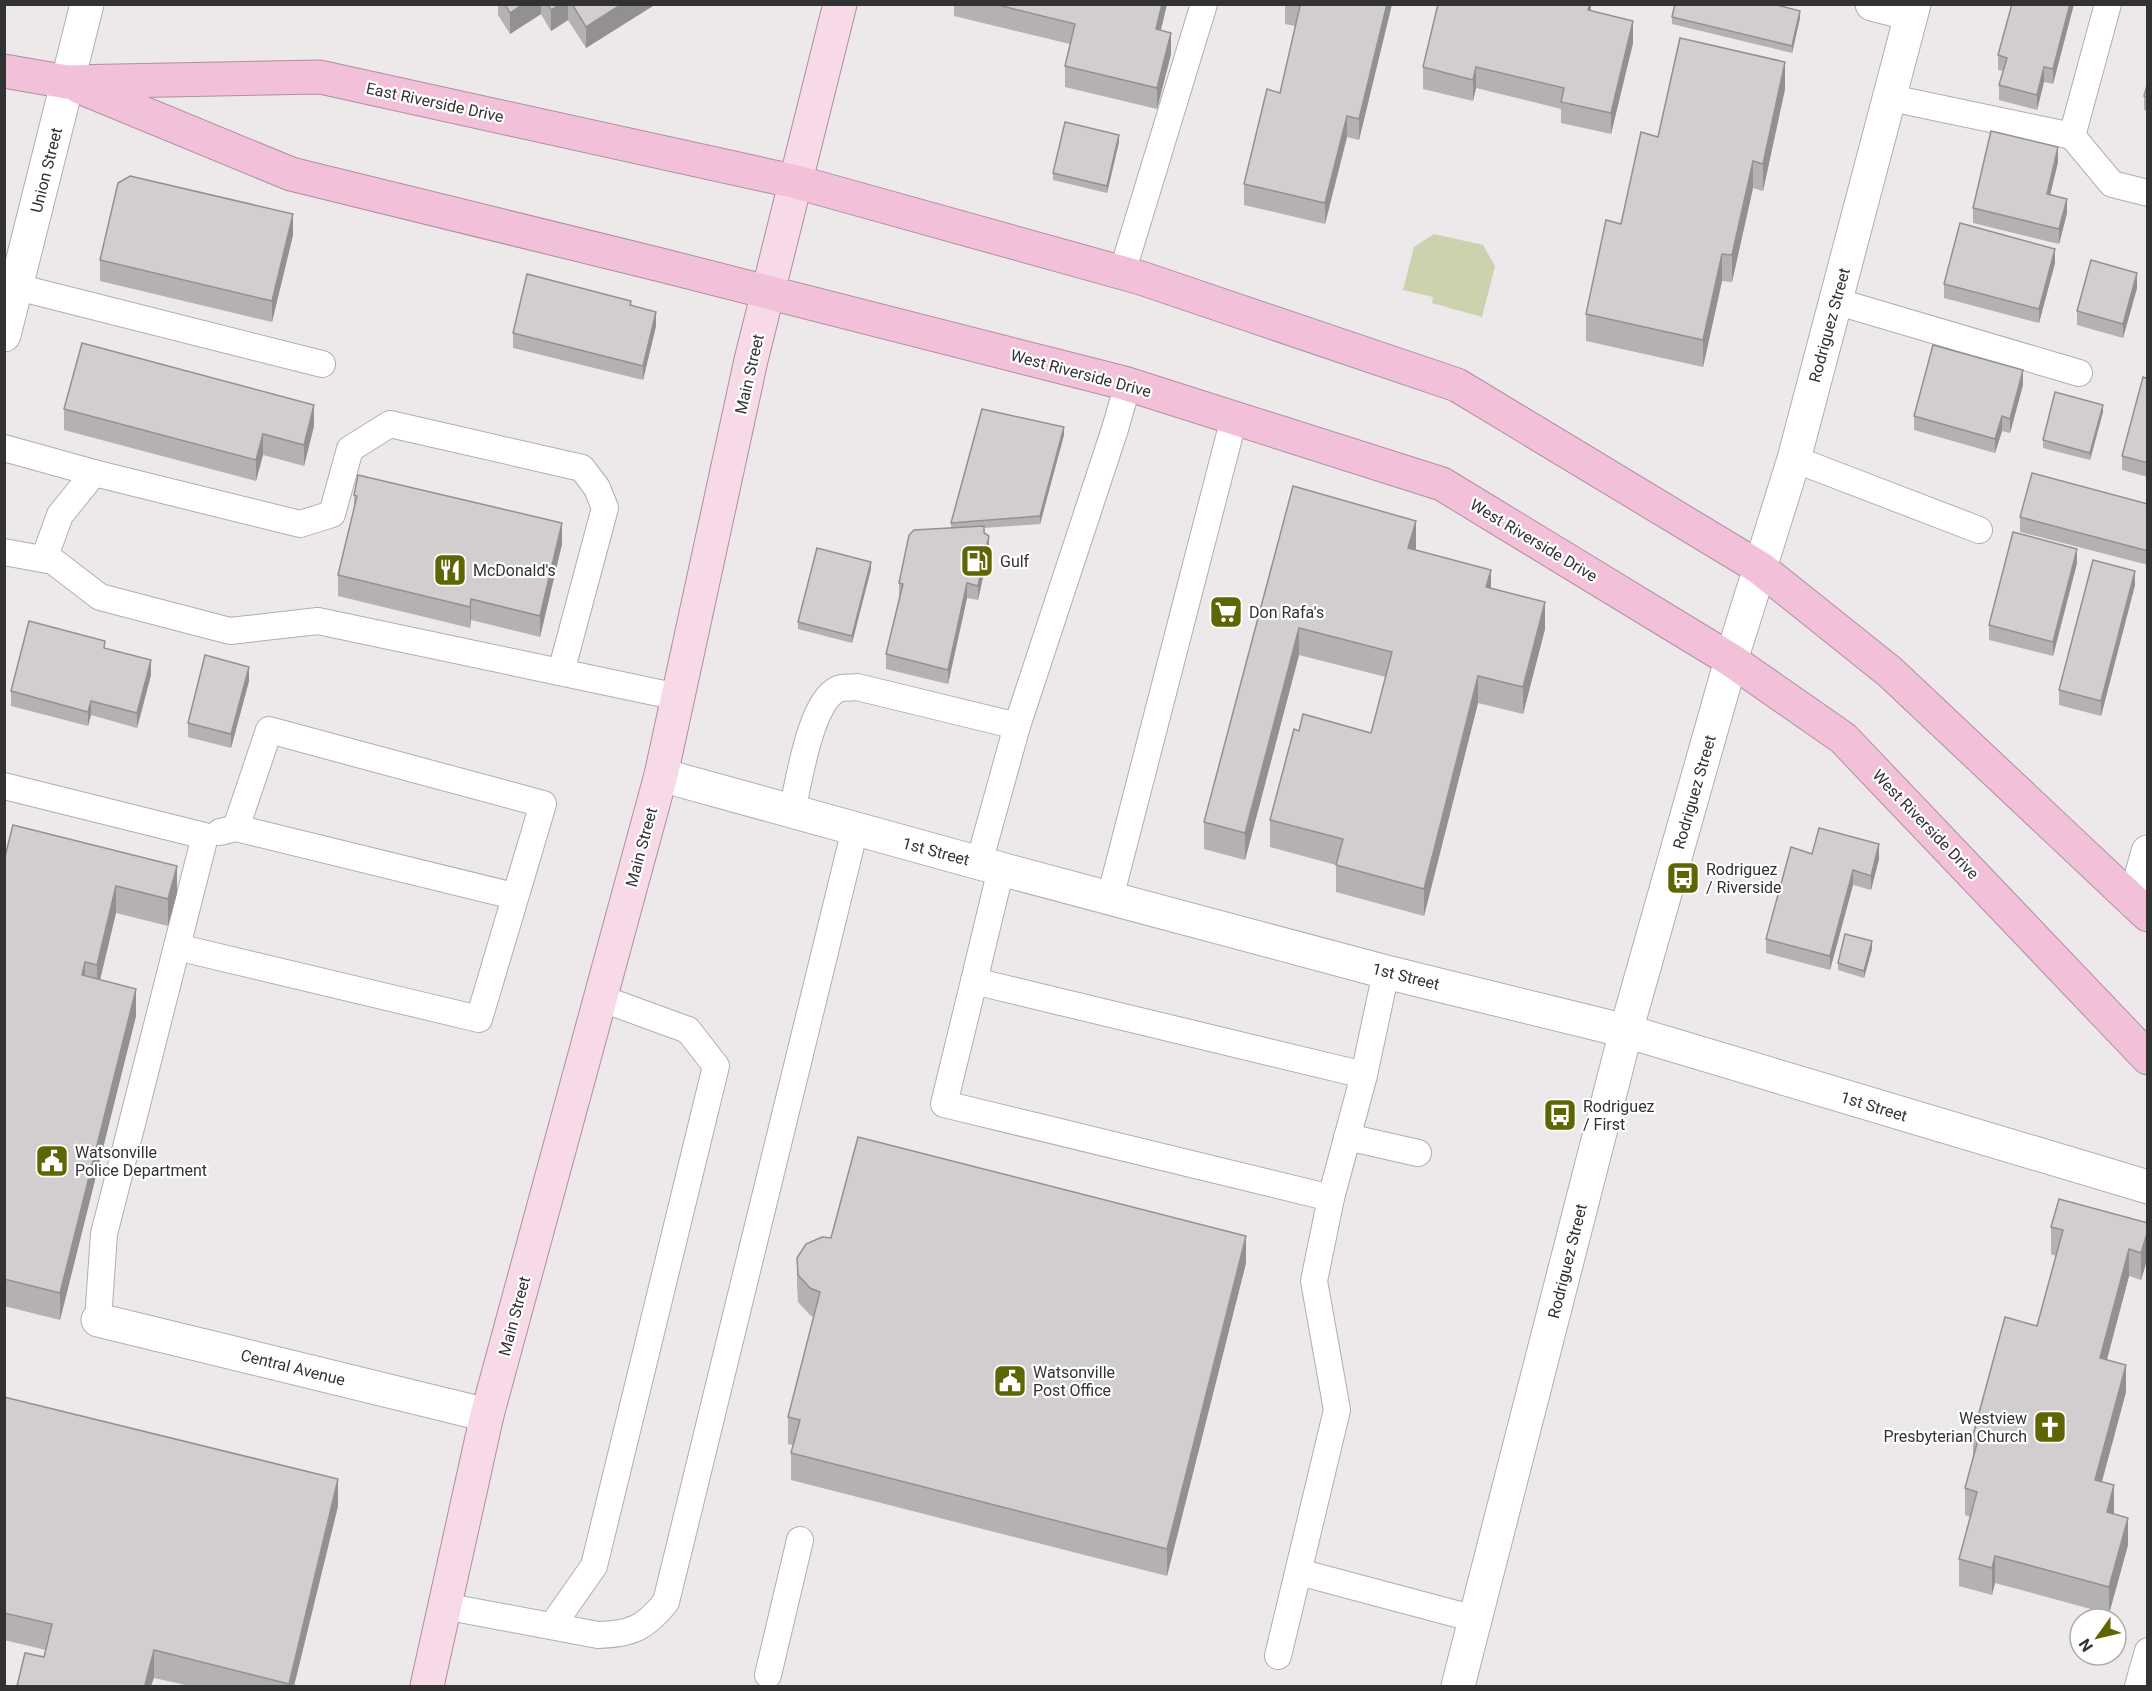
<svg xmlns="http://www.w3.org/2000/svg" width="2152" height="1691" viewBox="0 0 2152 1691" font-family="Roboto,sans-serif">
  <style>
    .green { fill: #ccd1ae }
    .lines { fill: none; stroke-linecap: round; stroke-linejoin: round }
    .lane-casing { stroke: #b2aeaf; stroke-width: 28 }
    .street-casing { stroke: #b2aeaf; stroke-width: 35 }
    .secondary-casing { stroke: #b2aeaf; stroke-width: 35 }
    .primary-casing { stroke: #b08e9f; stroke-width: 35 }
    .highway-casing { stroke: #b08e9f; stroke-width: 35 }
    .lane { stroke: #fff; stroke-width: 26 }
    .street { stroke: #fff; stroke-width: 33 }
    .secondary { stroke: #fff; stroke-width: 33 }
    .primary { stroke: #f8d9e8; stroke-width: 33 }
    .highway { stroke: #f3c0d9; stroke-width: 33 }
    .wall { fill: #b5b1b3 }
    .shaded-wall { fill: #939092 }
    .building { fill: #d2ced0; stroke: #939092; stroke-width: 1.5 }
    .labels { text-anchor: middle; stroke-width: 4.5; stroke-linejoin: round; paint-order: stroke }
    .street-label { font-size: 16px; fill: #333232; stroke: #fff }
    .poi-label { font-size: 16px; fill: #333232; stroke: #fff; text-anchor: start }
  </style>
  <rect width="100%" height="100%" fill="#ede8ea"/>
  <path class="green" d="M1434 234 1483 245 1495 266 1482 317 1432 303 1433 297 1403 290 1414 247Z"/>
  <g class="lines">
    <defs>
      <g id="lane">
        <path d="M1891 98 2072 136 2108 4"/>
        <path d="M2072 136 2112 184 2148 193"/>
        <path d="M1122 273 1204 4"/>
        <path d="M17 287 322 364"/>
        <path d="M1835 301 2079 373"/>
        <path d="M4 448 94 473 300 524 332 514 350 449 390 424 582 468 597 488 605 508 561 672"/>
        <path d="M1794 459 1979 530"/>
        <path d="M4 552 53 561 100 597 230 631 318 621 678 697"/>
        <path d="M44 559 60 515 94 473"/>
        <path d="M4 786 205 836 104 1234 98 1320"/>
        <path d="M792 811C799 782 810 702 838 689 843 687 851 688 857 687L1017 726"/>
        <path d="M220 832 236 828 514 896"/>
        <path d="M979 863 1017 726 1115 429 1128 384"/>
        <path d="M1110 898 1234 418"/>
        <path d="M177 947 479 1019 543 804 269 730 236 828"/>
        <path d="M974 981 1001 869"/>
        <path d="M1347 1137 1418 1153"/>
        <path d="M1331 1198 944 1104 974 981 1364 1075"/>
        <path d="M1299 1572 1475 1619"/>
        <path d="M444 1606 598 1635C632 1634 645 1628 666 1602L855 829"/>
        <path d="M552 1626 594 1566 716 1066 688 1030 600 998"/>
        <path d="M1278 1656 1337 1410 1314 1281 1331 1198 1364 1075 1386 972"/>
        <path d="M768 1675 800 1540"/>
        <path d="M2138 1686 2148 1651"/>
      </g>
      <g id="street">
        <path d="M1872 4 1911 14"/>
        <path d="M4 335 87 4"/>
        <path d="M1760 568 1794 459 1914 4"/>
        <path d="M661 775 1001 869 1386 972 1626 1031 2148 1187"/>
        <path d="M2134 902 2148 852"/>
        <path d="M98 1320 487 1415"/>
      </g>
      <path id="secondary" d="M1458 1686 1626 1031 1731 660 1760 568"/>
      <path id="primary" d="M427 1686 487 1415 661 775 751 360 840 4"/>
      <g id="highway">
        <path d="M4 71 67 82 320 77 797 182 1141 278 1457 385 1760 568 1890 672 2148 915"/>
        <path d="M80 87 291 174 661 265 1124 383 1442 484 1731 660 1843 738 2148 1058"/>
      </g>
    </defs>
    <use href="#lane" class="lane-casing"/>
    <use href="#street" class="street-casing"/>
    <use href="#secondary" class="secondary-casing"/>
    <use href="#primary" class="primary-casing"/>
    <use href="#highway" class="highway-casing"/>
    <use href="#lane" class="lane"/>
    <use href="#street" class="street"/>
    <use href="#secondary" class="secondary"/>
    <use href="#primary" class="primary"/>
    <use href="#highway" class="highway"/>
  </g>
  <g class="wall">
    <path d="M498 4H656L586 48 568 20 551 31 541 14 510 34 498 15Z"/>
    <path d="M954 4H1167L1161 30 1171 54 1157 109 1065 87V66L1070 44 954 16Z"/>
    <path d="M1285 4H1392L1359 140 1347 137 1325 224 1244 205V184L1280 93 1295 26 1285 24Z"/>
    <path d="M1591 4V11L1633 43 1611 134 1561 123V109L1476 88 1473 101 1423 89V67Z"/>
    <path d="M2074 4 2053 84 2044 82 2037 110 1999 100V85L2003 71 1998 70V55Z"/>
    <path d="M1672 17 1800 18 1792 53 1672 24Z"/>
    <path d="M2148 82V111L2144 110V96Z"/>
    <path d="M1785 89 1763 191 1753 188 1732 282 1722 281 1703 367 1586 341V314L1621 224 1658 137Z"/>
    <path d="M1119 142 1107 193 1053 180V173Z"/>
    <path d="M2058 162 2050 195 2067 213 2059 244 1973 223V208Z"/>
    <path d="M293 235 272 322 100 281V260Z"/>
    <path d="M2055 263 2039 323 1944 298V284Z"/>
    <path d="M2137 288 2123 338 2077 325V311Z"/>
    <path d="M631 305 656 326 643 380 513 348V333Z"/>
    <path d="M2148 379V477L2122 470V456Z"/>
    <path d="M2023 385 2010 433 2002 431 1995 453 1914 430V416Z"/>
    <path d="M64 409 314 426 304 466 263 455 256 481 64 430Z"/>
    <path d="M2103 412 2090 460 2043 448V440Z"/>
    <path d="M1064 435 1040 524 984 528 989 550 978 600 967 598 948 684 886 669V654L899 598V583L951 528V523Z"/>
    <path d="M1293 486 1416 548 1415 550 1491 588 1545 629 1523 714 1478 703 1424 916 1336 892V865L1270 847V820L1299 731 1371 733 1386 677 1299 655 1245 860 1204 849V822Z"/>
    <path d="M354 495 562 544 540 637 471 620 470 628 338 596V575L354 509Z"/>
    <path d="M2148 504V565L2020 532V517Z"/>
    <path d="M2077 563 2053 656 1989 640V625Z"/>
    <path d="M871 569 852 643 798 629V622Z"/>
    <path d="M2135 585 2101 716 2059 705V690Z"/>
    <path d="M105 648 151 675 137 728 91 715 88 726 11 706V691Z"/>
    <path d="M249 681 231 748 188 737V723Z"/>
    <path d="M1812 854 1879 859 1871 890 1853 885 1830 970 1766 953V939Z"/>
    <path d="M4 860 177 893 168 926 116 913 100 980 136 1016 60 1320 4 1306Z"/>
    <path d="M1872 949 1864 978 1838 970V963Z"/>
    <path d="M2148 1223V1257L2141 1280 2129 1276 2107 1360 2126 1392 2102 1481 2114 1512 2113 1514 2128 1545 2109 1614 1995 1583 1992 1595 1959 1586V1559L1970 1517 1965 1515V1488L1973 1457V1435L2037 1326 2056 1256 2051 1254V1227Z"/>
    <path d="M831 1238 1246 1263 1167 1576 791 1480V1453L793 1445 788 1444V1417L813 1317 810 1315 798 1302 797 1285V1258Z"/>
    <path d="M4 1397 338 1506 294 1686H190L154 1678 44 1657 46 1650 4 1640Z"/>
  </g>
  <g class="shaded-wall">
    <path d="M523 4H541V14L510 34V13Z"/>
    <path d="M560 4H568V20L551 31V10Z"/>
    <path d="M622 4H656L586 48V27Z"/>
    <path d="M1162 4H1167L1156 50V29Z"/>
    <path d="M1387 4H1392L1359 140V119Z"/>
    <path d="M1590 4H1591V19L1588 10Z"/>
    <path d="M2070 4H2074L2053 84V69Z"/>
    <path d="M1800 11V18L1792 53V46Z"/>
    <path d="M1633 21V43L1611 134V113Z"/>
    <path d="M1171 33V54L1157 109V88Z"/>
    <path d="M1785 62V89L1763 191V164Z"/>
    <path d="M1476 67V88L1473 101V80Z"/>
    <path d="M2044 67V82L2037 110V95Z"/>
    <path d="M1347 116V137L1325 224V203Z"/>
    <path d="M1119 135V142L1107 193V186Z"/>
    <path d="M2058 147V162L2047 208V194Z"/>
    <path d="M1753 161V188L1732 282V255Z"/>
    <path d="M2067 199V213L2059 244V229Z"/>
    <path d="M293 214V235L272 322V301Z"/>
    <path d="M2055 249V263L2039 323V309Z"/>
    <path d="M1722 254V281L1703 367V340Z"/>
    <path d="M2137 273V288L2123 338V324Z"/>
    <path d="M656 312V326L643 380V366Z"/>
    <path d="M2023 370V385L2010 433V419Z"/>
    <path d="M314 405V426L304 466V445Z"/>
    <path d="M2103 405V412L2090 460V453Z"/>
    <path d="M2002 416V431L1995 453V439Z"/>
    <path d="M1064 427V435L1040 524V516Z"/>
    <path d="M263 434V455L256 481V460Z"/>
    <path d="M1416 521V548L1408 575V548Z"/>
    <path d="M562 523V544L540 637V616Z"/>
    <path d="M989 536V550L978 600V586Z"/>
    <path d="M2077 549V563L2053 656V642Z"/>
    <path d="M871 562V569L852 643V636Z"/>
    <path d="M1491 570V597L1486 587Z"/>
    <path d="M2135 571V585L2101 716V701Z"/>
    <path d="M967 583V598L948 684V670Z"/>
    <path d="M471 599V620L470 628V607Z"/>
    <path d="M1545 602V629L1523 714V687Z"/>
    <path d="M1299 628V655L1245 860V833Z"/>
    <path d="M151 660V675L137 728V713Z"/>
    <path d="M249 667V681L231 748V734Z"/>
    <path d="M1478 676V703L1424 916V889Z"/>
    <path d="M91 701V715L88 726V712Z"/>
    <path d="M1879 844V859L1871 890V876Z"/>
    <path d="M177 866V893L168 926V899Z"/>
    <path d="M1853 870V885L1830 970V956Z"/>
    <path d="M116 886V913L97 992V965Z"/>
    <path d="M1872 941V949L1864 978V971Z"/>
    <path d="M85 962V989L82 975Z"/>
    <path d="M136 989V1016L60 1320V1293Z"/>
    <path d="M2148 1230V1257L2141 1280V1253Z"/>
    <path d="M1246 1236V1263L1167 1576V1549Z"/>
    <path d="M2129 1249V1276L2100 1385V1358Z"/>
    <path d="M2126 1365V1392L2095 1507V1480Z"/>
    <path d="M338 1479V1506L294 1686H289Z"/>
    <path d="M2114 1485V1512L2107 1539V1512Z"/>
    <path d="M2128 1518V1545L2109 1614V1587Z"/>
    <path d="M1995 1556V1583L1992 1595V1568Z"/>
    <path d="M154 1650V1678L151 1686H145Z"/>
  </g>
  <g class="building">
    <path d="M505 4H523L510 13Z"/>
    <path d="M548 4H560L551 10Z"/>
    <path d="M572 4H622L586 27Z"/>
    <path d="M994 4H1162L1156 29 1171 33 1157 88 1065 66 1075 24Z"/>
    <path d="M1292 4H1387L1359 119 1347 116 1325 203 1244 184 1267 89 1280 93 1300 6Z"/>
    <path d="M1438 4H1590L1588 10 1633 21 1611 113 1561 102 1564 88 1476 67 1473 80 1423 67Z"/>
    <path d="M1675 4H1773L1800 11 1792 46 1672 17Z"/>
    <path d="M2012 4H2070L2053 69 2044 67 2037 95 1999 85 2007 58 1998 55Z"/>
    <path d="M1680 38 1785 62 1763 164 1753 161 1732 255 1722 254 1703 340 1586 314 1606 220 1621 224 1641 132 1658 137Z"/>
    <path d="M2148 82V97L2144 96Z"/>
    <path d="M1065 122 1119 135 1107 186 1053 173Z"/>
    <path d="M1991 131 2058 147 2047 194 2067 199 2059 229 1973 208Z"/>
    <path d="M130 176 293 214 272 301 100 260 118 183Z"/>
    <path d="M1960 223 2055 249 2039 309 1944 284Z"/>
    <path d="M2091 260 2137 273 2123 324 2077 311Z"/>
    <path d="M527 274 631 301 630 305 656 312 643 366 513 333Z"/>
    <path d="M82 343 314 405 304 445 263 434 256 460 64 409Z"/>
    <path d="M1933 345 2023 370 2010 419 2002 416 1995 439 1914 416Z"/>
    <path d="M2143 377 2148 379V463L2122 456Z"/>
    <path d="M2055 392 2103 405 2090 453 2043 440Z"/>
    <path d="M982 409 1064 427 1040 516 951 523Z"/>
    <path d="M2032 473 2148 504V551L2020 517Z"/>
    <path d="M358 475 562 523 540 616 471 599 470 607 338 575 357 496 354 495Z"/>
    <path d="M1293 486 1416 521 1408 548 1491 570 1486 587 1545 602 1523 687 1478 676 1424 889 1336 865 1343 839 1270 820 1294 729 1299 731 1303 714 1371 733 1392 652 1299 628 1245 833 1204 822Z"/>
    <path d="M984 526V533L989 536 978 586 967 583 948 670 886 654 903 584 899 583 909 535 914 530Z"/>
    <path d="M2013 532 2077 549 2053 642 1989 625Z"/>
    <path d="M817 548 871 562 852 636 798 622Z"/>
    <path d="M2093 560 2135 571 2101 701 2059 690Z"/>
    <path d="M29 621 105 641 104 648 151 660 137 713 91 701 88 712 11 691Z"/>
    <path d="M205 655 249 667 231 734 188 723Z"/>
    <path d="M13 825 177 866 168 899 116 886 97 965 85 962 82 975 136 989 60 1293 4 1279V860Z"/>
    <path d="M1819 828 1879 844 1871 876 1853 870 1830 956 1766 939 1791 847 1812 854Z"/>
    <path d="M1845 934 1872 941 1864 971 1838 963Z"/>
    <path d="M858 1137 1246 1236 1167 1549 791 1453 800 1420 788 1417 820 1292 810 1288 798 1275 797 1258 806 1244 822 1237 831 1238Z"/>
    <path d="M2059 1199 2148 1223V1230L2141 1253 2129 1249 2100 1358 2126 1365 2095 1480 2114 1485 2107 1512 2128 1518 2109 1587 1995 1556 1992 1568 1959 1559 1977 1492 1965 1488 1979 1436 1973 1435 2005 1317 2037 1326 2063 1230 2051 1227Z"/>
    <path d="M4 1397 338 1479 289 1684 154 1650 145 1685 151 1686H17L25 1653 44 1657 52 1624 4 1613Z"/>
  </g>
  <defs>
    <symbol id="fuel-square" viewBox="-11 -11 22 22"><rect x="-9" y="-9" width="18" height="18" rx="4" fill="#606503" stroke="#fff"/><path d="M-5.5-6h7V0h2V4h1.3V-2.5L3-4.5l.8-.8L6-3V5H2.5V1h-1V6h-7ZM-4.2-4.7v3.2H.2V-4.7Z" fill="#fff"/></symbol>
    <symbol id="restaurant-square" viewBox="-11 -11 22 22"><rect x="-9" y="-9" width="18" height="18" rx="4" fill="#606503" stroke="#fff"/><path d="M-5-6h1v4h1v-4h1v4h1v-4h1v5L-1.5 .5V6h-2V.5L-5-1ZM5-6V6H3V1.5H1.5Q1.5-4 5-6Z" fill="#fff"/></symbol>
    <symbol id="supermarket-square" viewBox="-11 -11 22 22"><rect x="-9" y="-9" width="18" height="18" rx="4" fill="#606503" stroke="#fff"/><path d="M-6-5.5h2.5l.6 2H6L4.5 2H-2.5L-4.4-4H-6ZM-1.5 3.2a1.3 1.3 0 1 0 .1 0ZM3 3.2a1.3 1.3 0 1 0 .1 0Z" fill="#fff"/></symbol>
    <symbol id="bus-square" viewBox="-11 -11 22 22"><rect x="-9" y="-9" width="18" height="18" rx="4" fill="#606503" stroke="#fff"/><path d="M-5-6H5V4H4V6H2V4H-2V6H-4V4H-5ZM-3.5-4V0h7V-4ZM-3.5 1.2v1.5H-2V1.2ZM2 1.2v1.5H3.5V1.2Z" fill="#fff"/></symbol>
    <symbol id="civic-square" viewBox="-11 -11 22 22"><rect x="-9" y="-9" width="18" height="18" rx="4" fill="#606503" stroke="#fff"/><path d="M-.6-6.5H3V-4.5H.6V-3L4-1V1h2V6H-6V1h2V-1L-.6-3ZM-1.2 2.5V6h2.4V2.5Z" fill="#fff"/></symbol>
    <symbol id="church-square" viewBox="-11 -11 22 22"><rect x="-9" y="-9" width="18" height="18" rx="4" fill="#606503" stroke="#fff"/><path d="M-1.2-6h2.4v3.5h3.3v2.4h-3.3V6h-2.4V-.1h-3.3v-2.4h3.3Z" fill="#fff"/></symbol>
  </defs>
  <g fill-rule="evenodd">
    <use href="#fuel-square" x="958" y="542" width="38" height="38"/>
    <use href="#restaurant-square" x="431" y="551" width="38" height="38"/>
    <use href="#supermarket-square" x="1207" y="593" width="38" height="38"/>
    <use href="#bus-square" x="1664" y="859" width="38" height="38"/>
    <use href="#bus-square" x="1541" y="1096" width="38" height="38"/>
    <use href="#civic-square" x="33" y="1142" width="38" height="38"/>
    <use href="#civic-square" x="991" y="1362" width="38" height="38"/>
    <use href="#church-square" x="2031" y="1408" width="38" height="38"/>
  </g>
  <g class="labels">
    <g class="street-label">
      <text transform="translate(435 102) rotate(12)" y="6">East Riverside Drive</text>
      <text transform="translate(46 170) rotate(-76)" y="6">Union Street</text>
      <text transform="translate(1829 325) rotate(-75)" y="6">Rodriguez Street</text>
      <text transform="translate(1081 373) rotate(15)" y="6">West Riverside Drive</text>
      <text transform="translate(749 374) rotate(-77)" y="6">Main Street</text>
      <text transform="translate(1534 540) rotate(31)" y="6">West Riverside Drive</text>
      <text transform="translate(1694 792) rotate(-74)" y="6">Rodriguez Street</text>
      <text transform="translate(1926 824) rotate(46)" y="6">West Riverside Drive</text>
      <text transform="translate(641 847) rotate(-75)" y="6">Main Street</text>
      <text transform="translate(936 851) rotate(15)" y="6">1st Street</text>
      <text transform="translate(1406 976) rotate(14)" y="6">1st Street</text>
      <text transform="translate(1874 1106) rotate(17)" y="6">1st Street</text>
      <text transform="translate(1567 1261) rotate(-76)" y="6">Rodriguez Street</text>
      <text transform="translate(514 1316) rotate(-75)" y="6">Main Street</text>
      <text transform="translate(293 1367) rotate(14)" y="6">Central Avenue</text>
    </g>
    <g class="poi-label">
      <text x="1000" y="567">Gulf</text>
      <text x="473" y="576">McDonald's</text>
      <text x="1249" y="618">Don Rafa's</text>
      <text x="1706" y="875">Rodriguez<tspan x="1706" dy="18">/ Riverside</tspan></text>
      <text x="1583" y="1112">Rodriguez<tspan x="1583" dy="18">/ First</tspan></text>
      <text x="75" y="1158">Watsonville<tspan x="75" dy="18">Police Department</tspan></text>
      <text x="1033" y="1378">Watsonville<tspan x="1033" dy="18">Post Office</tspan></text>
      <text x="2027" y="1424" text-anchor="end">Westview<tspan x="2027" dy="18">Presbyterian Church</tspan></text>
    </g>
  </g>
  <rect width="2152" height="1691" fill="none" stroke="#333232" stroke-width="12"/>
  <g transform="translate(2098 1637) rotate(236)"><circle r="28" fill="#ffffff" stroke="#adadad" stroke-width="1.5"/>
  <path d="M0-4.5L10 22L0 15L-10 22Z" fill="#606503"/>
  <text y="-9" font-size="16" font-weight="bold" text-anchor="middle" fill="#333232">N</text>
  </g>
</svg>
